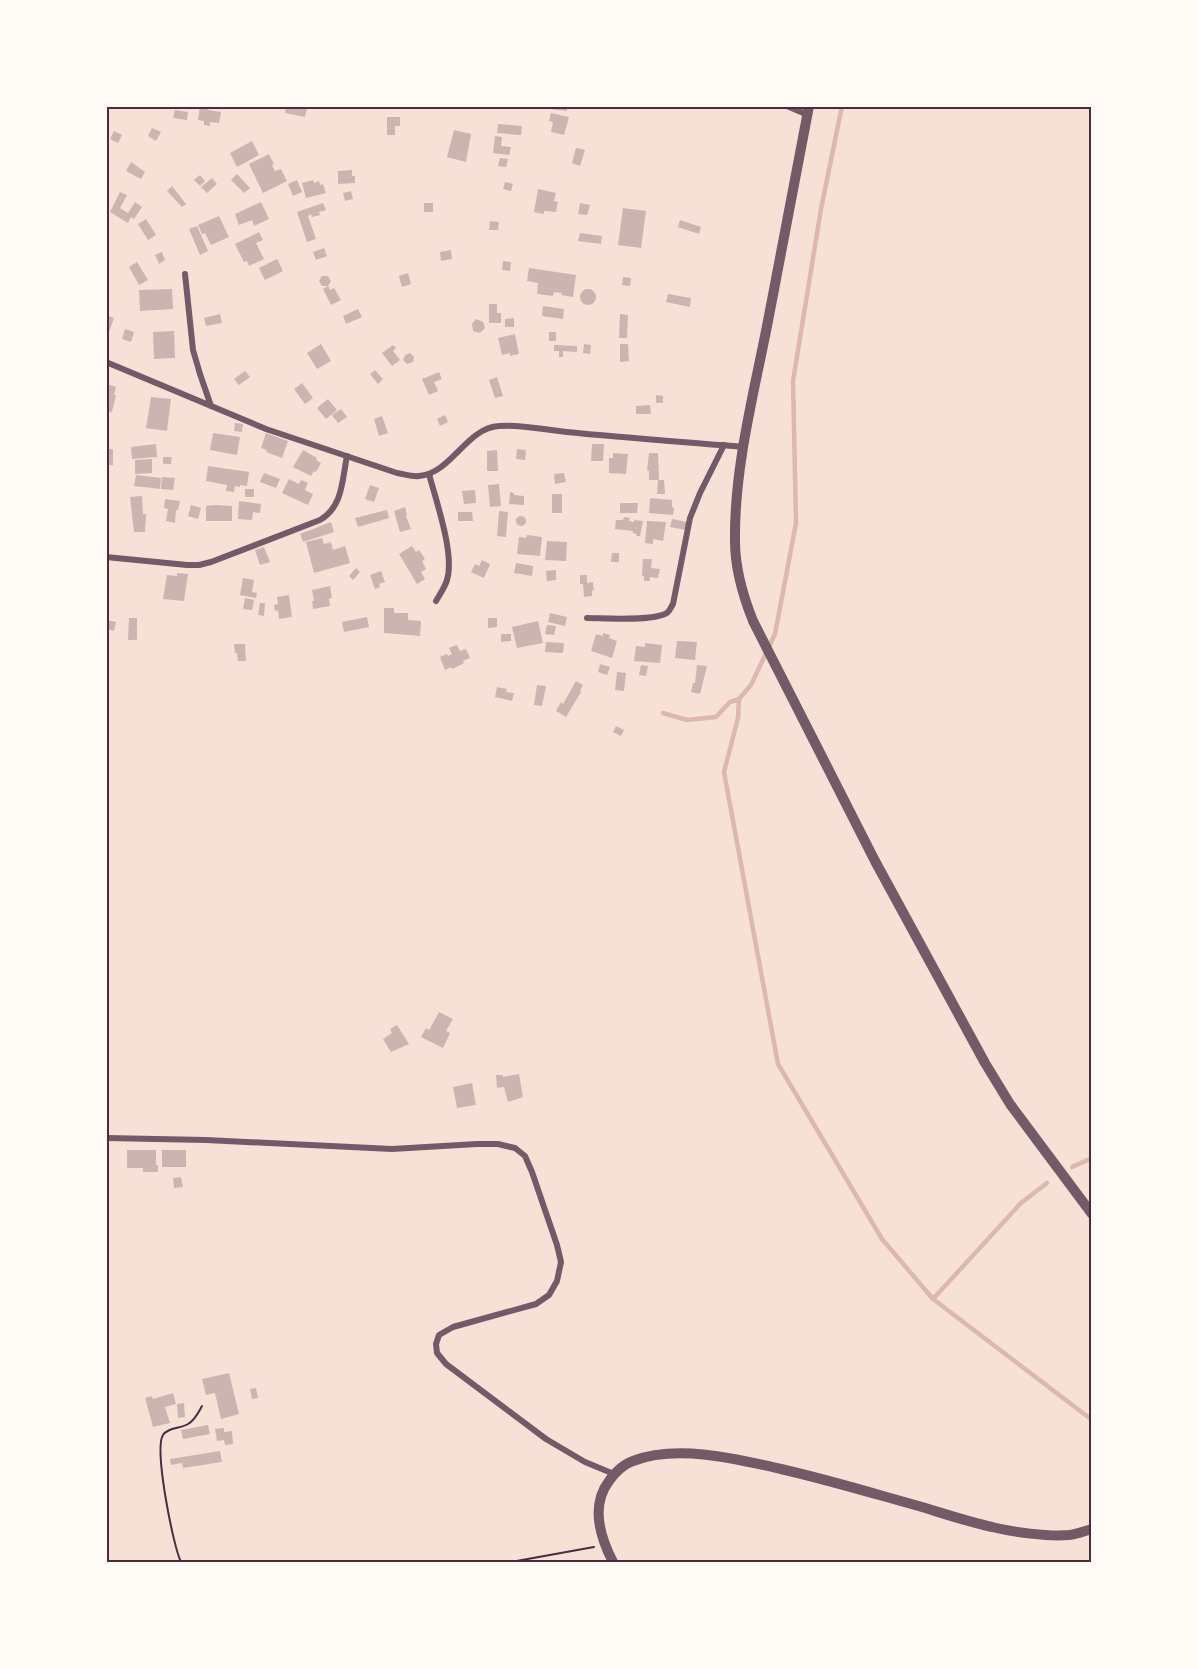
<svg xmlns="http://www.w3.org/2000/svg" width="1198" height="1669" viewBox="0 0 1198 1669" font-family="'DM Sans',sans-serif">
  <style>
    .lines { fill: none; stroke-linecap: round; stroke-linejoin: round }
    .stream { stroke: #dcb8b0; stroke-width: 4.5 }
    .building { fill: #ccb4b1 }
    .path { stroke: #4a2c40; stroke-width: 2 }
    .minor { stroke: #755966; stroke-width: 6 }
    .tertiary { stroke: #755966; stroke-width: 10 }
    .neatline { fill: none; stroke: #4a2c40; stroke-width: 2 }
  </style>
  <rect width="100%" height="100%" fill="#f7e1d7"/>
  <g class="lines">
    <g class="stream">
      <path d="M842 106 821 209 793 381 796 523 775 634 751 685 739 699 738 718 724 772 778 1064 882 1239 933 1299 1092 1420"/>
      <path d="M663 713 687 720 716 717 730 702 739 699"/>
      <path d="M1072 1167 1092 1158"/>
      <path d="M933 1299 1021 1203 1047 1183"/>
    </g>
  </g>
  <g class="building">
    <path d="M200 106H209L208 110 221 112 219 123 210 122V126L204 125V121L198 120Z"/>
    <path d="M286 106 307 108 305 117 285 113Z"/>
    <path d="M550 106H567V111L550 109Z"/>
    <path d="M175 110 188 112 187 120 173 118Z"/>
    <path d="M551 113 569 117 564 135 551 132 553 122 549 121Z"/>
    <path d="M387 117H400V126H395V135H387Z"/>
    <path d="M498 124 522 126 521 135 497 133Z"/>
    <path d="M152 128 161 132 156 141 148 136Z"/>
    <path d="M454 130 471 134 466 162 447 157Z"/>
    <path d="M114 131 122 135 118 143 110 139Z"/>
    <path d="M495 136 502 137 501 146 511 147 509 155 493 153Z"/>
    <path d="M252 141 259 155 237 167 230 153Z"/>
    <path d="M576 148 585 150 580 166 572 163Z"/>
    <path d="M269 154 274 164 272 165 275 171 281 169 287 181 263 193 249 164Z"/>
    <path d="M500 158 508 159 506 167 498 166Z"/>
    <path d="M131 162 145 172 141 179 126 171Z"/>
    <path d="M352 170V176H355V183L338 184V171Z"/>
    <path d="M237 174 250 188 244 193 231 180Z"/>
    <path d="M200 175 205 181 200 186 194 180Z"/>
    <path d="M212 178 217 184 207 193 201 187Z"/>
    <path d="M297 180 302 192 293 196 288 184Z"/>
    <path d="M313 180 314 183 319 181 320 185 323 184 326 193 306 198 302 183Z"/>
    <path d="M505 182 513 184 511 191 503 189Z"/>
    <path d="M172 186 186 204 182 207 167 191Z"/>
    <path d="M538 189 556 193 554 201 558 202 556 212 544 211V214L534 212Z"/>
    <path d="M351 191 353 199 345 201 343 193Z"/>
    <path d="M120 192 127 195 120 208 128 213 135 202 142 207 134 219 131 217 128 223 110 212Z"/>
    <path d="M261 202 269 219 254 226 252 220 239 225 235 214Z"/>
    <path d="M323 203 326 210 319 212 320 215 312 217 311 214 308 216 316 239 307 242 297 212Z"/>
    <rect x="424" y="203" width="9" height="9"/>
    <path d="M580 203 590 205 587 215 578 214Z"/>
    <path d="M623 208 646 211 641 248 618 245Z"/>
    <path d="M219 216 229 237 211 245 205 233 202 234 198 225Z"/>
    <path d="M146 219 156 235 148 240 138 224Z"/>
    <path d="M680 220 701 227 699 234 678 227Z"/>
    <path d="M490 221 499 222 498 230H489Z"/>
    <path d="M197 226 208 251 200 255 189 229Z"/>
    <path d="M259 232 263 240 256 243 264 259 249 266 247 261 244 262 235 244Z"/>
    <path d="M580 233 602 236 601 244 578 241Z"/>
    <path d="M324 248 327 256 316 260 313 252Z"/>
    <path d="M451 250 452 259 441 261 440 252Z"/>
    <path d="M162 252 165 260 159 264 155 255Z"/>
    <path d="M277 259 283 271 265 280 259 268Z"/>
    <path d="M503 261 511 262 510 271 502 270Z"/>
    <path d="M137 262 148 280 139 285 129 267Z"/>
    <path d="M529 268 576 275 573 297 561 295 562 293 554 292 553 296 537 294 538 283 527 281Z"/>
    <path d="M408 273 411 284 402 287 399 276Z"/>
    <path d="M322 276H328L331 281 328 286H322L319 281Z"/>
    <path d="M623 277 631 278 630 286 622 285Z"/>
    <path d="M328 286 330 290 334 288 341 300 331 305 323 289Z"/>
    <path d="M172 289 173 309 140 311 139 290Z"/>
    <circle cx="588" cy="297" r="8"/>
    <path d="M668 294 691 298 690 307 666 302Z"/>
    <path d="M489 304H497V313H501V323H489Z"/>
    <path d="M543 306 564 309 563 319 542 316Z"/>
    <path d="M358 309 362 317 346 324 343 316Z"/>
    <path d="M220 314 222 323 206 326 204 318Z"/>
    <path d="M620 314 628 315 627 338H619Z"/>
    <path d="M106 315 114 318 107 338H106Z"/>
    <path d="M514 318V327H505V319Z"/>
    <path d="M476 319 483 322 485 328 480 333 473 331 472 324Z"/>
    <path d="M125 329 134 332 131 342 122 339Z"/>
    <path d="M174 331 175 358 154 359 153 332Z"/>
    <rect x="549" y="332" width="7" height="9"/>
    <path d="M515 334 519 354 510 356V353L502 355 498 338Z"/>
    <path d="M321 344 331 361 317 369 307 353Z"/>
    <path d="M584 344 591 345 590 354 583 353Z"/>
    <path d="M620 344H628L629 361 620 362Z"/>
    <path d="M393 345 396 348 393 351 400 360 392 366 382 353Z"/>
    <path d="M554 345 577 346V352L563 351V357H559V351H554Z"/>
    <path d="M410 353 414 357 413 362 407 364 403 360 405 355Z"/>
    <path d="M375 370 383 379 378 384 370 374Z"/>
    <path d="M245 371 250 377 239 385 234 379Z"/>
    <path d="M439 372 442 379 434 382 438 391 429 395 422 379Z"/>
    <path d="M497 377 503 396 495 398 489 380Z"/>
    <path d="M302 383 313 398 305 404 294 389Z"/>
    <path d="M106 384 116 387 114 395H116L112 412 106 411Z"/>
    <path d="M656 395 663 396V403H656Z"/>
    <path d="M151 397 171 399 167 431 146 428Z"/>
    <path d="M328 399 337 410 326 419 317 408Z"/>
    <path d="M650 405 651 414H636V406Z"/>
    <path d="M341 409 347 417 338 423 332 415Z"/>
    <path d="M445 415 448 422 440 426 437 419Z"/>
    <path d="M382 416 388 433 379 436 374 419Z"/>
    <path d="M235 423 243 424 242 432 234 431Z"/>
    <path d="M213 433 240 437 237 455 210 450Z"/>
    <path d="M266 433 288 441 282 458 266 452 267 450 261 448Z"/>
    <path d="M156 444 157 457 132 459 131 447Z"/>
    <path d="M592 444H604L603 461H591Z"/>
    <rect x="106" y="449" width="7" height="16"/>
    <path d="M517 449 526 450 525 460 516 459Z"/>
    <path d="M303 450 317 458 316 460 321 463 316 472 314 471 311 476 293 467Z"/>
    <path d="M497 450 498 471H487V451Z"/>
    <path d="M613 453 628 454 626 474 609 473V458H613Z"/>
    <path d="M649 453H658L659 480H649V471H647Z"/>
    <path d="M163 457H172L171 464H163Z"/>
    <path d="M152 459V473L135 474V460Z"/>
    <path d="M208 466 249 472 247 486 240 485V487L235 486 234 492 226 491 227 485 206 481Z"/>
    <path d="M264 473 280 479 276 488 260 482Z"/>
    <path d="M564 473 566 482 555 484 554 474Z"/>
    <path d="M136 475 161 478 160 489 134 486Z"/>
    <path d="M162 477 175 478 173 490 161 489Z"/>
    <path d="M289 479 299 484 301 480 308 483 305 490 313 494 308 505 282 493Z"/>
    <path d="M658 480H664L665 494H657Z"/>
    <path d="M499 484 501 506 490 507 488 485Z"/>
    <path d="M370 485 379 488 374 502 365 499Z"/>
    <rect x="245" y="489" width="9" height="8"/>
    <path d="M475 490 476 503 464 504 462 491Z"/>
    <path d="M510 492 514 493V495L524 496V505L509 504Z"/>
    <rect x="552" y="494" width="10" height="19"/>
    <path d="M142 496 143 514H146L145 532H134L130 497Z"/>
    <path d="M650 498 672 500V507L674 508 673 515 649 513Z"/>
    <path d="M165 499 180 501 178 510H176L175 523 166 521 168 509 164 508Z"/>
    <path d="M239 501 261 504 260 513 253 512 252 520 238 519Z"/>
    <path d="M620 503H638L637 513H620Z"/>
    <path d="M191 505 201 508 198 519 188 516Z"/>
    <path d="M216 505 232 506V521H206V506Z"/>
    <path d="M405 507 407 515 406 516 411 529 400 532 394 511Z"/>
    <path d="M387 510 389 518 358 527 355 518Z"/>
    <path d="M499 511 508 512 506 537 497 536Z"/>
    <path d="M458 512H472L473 521H458Z"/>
    <circle cx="521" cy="521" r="5"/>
    <path d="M624 517 630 518 629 521 634 522V520L643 521 640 536H636L637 534 633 533V531L615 529 616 520H623Z"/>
    <path d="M672 519 687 522 685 530 670 527Z"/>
    <path d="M647 521 666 522 663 541 653 539V544L645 543Z"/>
    <path d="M331 522 334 532 303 542 300 534Z"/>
    <path d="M527 535 542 537 540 556 517 554 519 537 526 538Z"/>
    <path d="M322 538 324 544 331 542 333 550 345 546 350 563 314 573 306 542Z"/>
    <path d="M547 541 567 542 566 561 545 560Z"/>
    <path d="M412 546 416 552 419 550 425 559 422 561 426 569 421 572 425 579 417 584 399 554Z"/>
    <path d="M264 547 270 562 260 565 255 550Z"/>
    <path d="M612 553H619V562H611Z"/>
    <path d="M643 559H652L651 568 660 569 658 578 650 577V581H644V576H642Z"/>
    <path d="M482 560 490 564 484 578 471 572 475 564 479 566Z"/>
    <path d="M516 563 533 566 532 576 514 573Z"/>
    <path d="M356 568 360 572 353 580 349 576Z"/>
    <path d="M556 570V580L547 581 546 571Z"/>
    <path d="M381 571 385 582 379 584 380 587 375 589 370 575Z"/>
    <path d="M177 573 188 574 184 601 163 599 167 575 177 576Z"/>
    <path d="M580 575H587V583L593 582 594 591 592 590V596L584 597 583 584H580Z"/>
    <path d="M243 578 254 580 252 592 257 593 256 598 240 595Z"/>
    <path d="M330 586 332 598 329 599 330 606 313 609 312 601H314L312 590Z"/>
    <path d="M289 595 292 617 279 619 278 610 275 611 274 605 278 604 277 597Z"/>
    <path d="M245 598 254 600 252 610 243 609Z"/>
    <path d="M260 603H265L264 616 258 615Z"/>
    <path d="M384 608H394V613H408V620L421 621 420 636 384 633Z"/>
    <path d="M550 613 567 617 565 626 548 622Z"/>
    <path d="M367 617 369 627 344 632 342 622Z"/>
    <path d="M129 618H137V640H128Z"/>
    <path d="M488 618H497V627L488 628Z"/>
    <path d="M106 620 116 622 114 631 106 629Z"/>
    <path d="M538 621 543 643 517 648 512 627Z"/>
    <path d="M547 625 556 626 554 635 545 634Z"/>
    <path d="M603 633 610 635 609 638 617 641 612 658 591 651 596 634 603 636Z"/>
    <path d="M501 634H511V641L501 642Z"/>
    <path d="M677 641 697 642 695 660 675 658Z"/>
    <path d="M546 642 564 643 563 653 545 652Z"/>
    <path d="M645 643 662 645 660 663 634 661 636 646 645 647Z"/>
    <path d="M234 644H245L246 661H238L237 653H235Z"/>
    <path d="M457 645 460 651 466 649 470 658 463 661 464 663 452 669 451 667 445 670 440 657 447 654 448 656 452 654 449 648Z"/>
    <path d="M600 664 610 667 607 675 598 672Z"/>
    <path d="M641 665 648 666 646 676 639 675Z"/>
    <path d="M697 665 707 666 700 694 691 692 693 683H695Z"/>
    <path d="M617 672 626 673 624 691 615 690Z"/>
    <path d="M576 681 583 685 580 691 581 692 566 717 556 711 561 702 563 704Z"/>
    <path d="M537 685 546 686 542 706 534 705Z"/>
    <path d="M497 687 507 689 506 692 514 693 512 701 495 697Z"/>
    <path d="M616 726 624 730 621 736 613 732Z"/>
    <path d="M439 1012 453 1019 446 1031 450 1033 443 1048 421 1037 426 1028 429 1030Z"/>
    <path d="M397 1025 409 1044 391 1052 383 1039 392 1033 390 1029Z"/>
    <path d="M519 1074 523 1097 508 1102 504 1087 497 1088 496 1075H503V1077Z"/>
    <path d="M472 1083 476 1105 457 1108 453 1087Z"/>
    <path d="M127 1150H156V1165H158V1172H143V1168H127Z"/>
    <rect x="162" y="1150" width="24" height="17"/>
    <path d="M181 1177 183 1187 174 1188 173 1178Z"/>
    <path d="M229 1373 239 1414 221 1419 215 1393 206 1395 202 1379Z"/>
    <path d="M256 1388 258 1398 252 1399 250 1389Z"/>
    <path d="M173 1393 176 1404 165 1407 170 1423 153 1427 145 1398 152 1396 153 1399Z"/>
    <path d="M184 1403 185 1417 178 1418 177 1404Z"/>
    <path d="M208 1425 210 1434 183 1439 181 1430Z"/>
    <path d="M224 1428V1432L232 1431 233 1444 225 1445 224 1440 217 1441 215 1429Z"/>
    <path d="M220 1451 222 1462 183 1468 182 1463 171 1465 170 1459Z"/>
  </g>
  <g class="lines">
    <g class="path">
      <path d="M181 1562C173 1546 154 1449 163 1435 168 1427 180 1429 188 1424 195 1420 198 1413 202 1406"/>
      <path d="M511 1562 594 1547"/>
    </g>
    <g class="minor">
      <path d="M787 106 808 115"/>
      <path d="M185 274 193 350 200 374 211 406"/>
      <path d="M106 362 266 429 397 473C404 474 412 477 419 476 452 473 466 428 499 426 521 424 544 430 567 432 626 438 685 442 744 447"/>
      <path d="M429 474C436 501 455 554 447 580 445 587 440 594 436 601"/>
      <path d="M106 557 187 565H199L211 562 320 520C343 507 342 480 347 456"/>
      <path d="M587 618C603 618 657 622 668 612 670 610 671 607 673 604L690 518 700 493 724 445"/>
      <path d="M106 1138 206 1140 392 1149 477 1144H498L515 1148 525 1156 532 1172 557 1245 561 1262 557 1281 549 1295 536 1304 453 1327 439 1335 436 1344 437 1353 446 1364 546 1439 585 1462 614 1474"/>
    </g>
    <g class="tertiary">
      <path d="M809 106C795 178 782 250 768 321 754 393 734 468 735 541 735 569 743 596 753 621L875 861 985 1063 1010 1104 1092 1214"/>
      <path d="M613 1562C600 1537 590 1506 609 1481 614 1473 624 1464 633 1461 677 1444 737 1459 781 1469 829 1480 875 1494 922 1507 945 1514 969 1522 992 1527 1012 1532 1049 1537 1069 1535 1077 1534 1084 1531 1092 1529"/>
    </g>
  </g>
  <rect width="1198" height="1669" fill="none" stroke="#fffaf5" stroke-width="216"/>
  <rect x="108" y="108" width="982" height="1453" class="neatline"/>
</svg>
